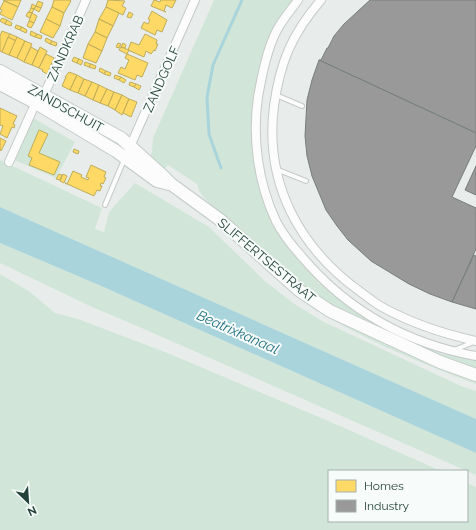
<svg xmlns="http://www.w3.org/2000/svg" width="476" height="530" viewBox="0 0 476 530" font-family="Raleway,sans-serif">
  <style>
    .green { fill: #d1e6d8 }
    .water { fill: #a9d4db }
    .homes { fill: #ffd966; stroke: #bdac59 }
    .industry { fill: #999; stroke: #767f7c }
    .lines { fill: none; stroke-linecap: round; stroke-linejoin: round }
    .stream { stroke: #a9d4db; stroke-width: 3 }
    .lane-casing { stroke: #c5cac8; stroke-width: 6 }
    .street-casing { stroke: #c5cac8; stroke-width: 10 }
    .secondary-casing { stroke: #c3cbc8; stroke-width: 14 }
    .lane { stroke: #fcfcfc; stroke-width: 4 }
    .street { stroke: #fcfcfc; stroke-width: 8 }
    .secondary { stroke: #fcfcfc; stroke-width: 12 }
    .labels { text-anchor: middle; stroke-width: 4; stroke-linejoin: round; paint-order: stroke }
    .street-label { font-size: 13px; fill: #24423a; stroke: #f7fbf9 }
    .water-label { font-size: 14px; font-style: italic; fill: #1c6f80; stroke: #f7fbf9 }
  </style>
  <rect width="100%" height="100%" fill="#e8edeb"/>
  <g class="green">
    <path d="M214 0H294L274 29 253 115 274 223 288 248 318 282V283L324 285 382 328 442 354 476 359V371L453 363 330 306 304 287 222 215 205 199 199 191 197 184 168 165 162 171 149 158 152 152 153 138Z"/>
    <path d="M33 118 75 142 56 178 14 160Z"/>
    <path d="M0 160 102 208 95 229 104 232 109 212 135 183 209 227 265 281 293 303 322 321 461 386 476 391V419L0 207Z"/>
    <path d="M0 243 99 285 476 453V475L137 326 92 307 0 263Z"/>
    <path d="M0 274 29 291 55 313 78 319 170 354 340 426 441 471H329V521H467V483L476 487V530H0Z"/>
    <path d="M306 301 476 380V384C417 362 357 337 304 302Z"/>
  </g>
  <path class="water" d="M0 207 476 419V453L99 285 0 243Z"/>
  <g class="homes">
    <path d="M3 0H21L18 7Z"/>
    <path d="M54 0H70L71 1 64 13 52 7Z"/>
    <path d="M108 0 125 1 122 6 126 8 123 15 106 7Z"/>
    <path d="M154 0 160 2 161 0H176L172 8 166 5 164 11 166 12 151 6Z"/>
    <path d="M4 1 18 7 12 20 0 14 2 10 0 9Z"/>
    <path d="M38 1 43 3 41 8 36 6Z"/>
    <path d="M32 4 36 6 34 9 31 8Z"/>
    <path d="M36 6 41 8 39 12 34 9Z"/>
    <path d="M52 7 64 13 60 26 46 19Z"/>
    <path d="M106 7 119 13 113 26 99 19Z"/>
    <path d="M31 8 34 9 32 13 29 12Z"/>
    <path d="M152 11 167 20 162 32 157 30 155 35 141 28 144 22 148 24 150 20 148 19Z"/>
    <path d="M28 12 32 13 30 18 26 16Z"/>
    <path d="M129 12 133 14 131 18 127 17Z"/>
    <path d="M32 13 37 16 34 23 29 21Z"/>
    <path d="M2 18 7 20 5 24 0 21Z"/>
    <path d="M46 19 60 26 53 38 40 32Z"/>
    <path d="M99 19 113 26 107 38 95 32Z"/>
    <path d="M7 20 12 23 11 26 5 24Z"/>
    <path d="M29 21 34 23 31 28 27 26Z"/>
    <path d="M16 25 22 27 20 30 15 28Z"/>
    <path d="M22 27 27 30 26 33 20 30Z"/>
    <path d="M2 31 10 34 2 52 0 51V36Z"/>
    <path d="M31 31 37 34 35 37 30 35Z"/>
    <path d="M95 32 107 38 102 51 88 44Z"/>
    <path d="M10 34 17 37 16 41 8 37Z"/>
    <path d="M37 34 42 36 41 39 35 37Z"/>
    <path d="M145 34 157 40 156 44H158L155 51 154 50 151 54 146 51 144 57 128 50 131 42 139 45Z"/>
    <path d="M8 37 16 41 9 55 2 52Z"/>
    <path d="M17 37 25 41 17 58 9 55Z"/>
    <path d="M46 38 52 41 50 44 45 41Z"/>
    <path d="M25 41 32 44 24 62 17 58Z"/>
    <path d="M52 41 57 43 56 46 50 44Z"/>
    <path d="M118 43 121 44 119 48 116 47Z"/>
    <path d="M123 43 126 45 125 48 121 47Z"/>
    <path d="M88 44 102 51 96 63 83 58Z"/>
    <path d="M31 47 38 51 32 65 24 62Z"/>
    <path d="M40 47 47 51 39 68 32 65Z"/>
    <path d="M121 47 129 50 127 54 119 50Z"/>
    <path d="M46 54 54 58 47 74 42 71 43 70 39 68Z"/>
    <path d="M127 54 148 63 142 77 137 75 135 80 118 73 121 67 125 69 129 60 125 58Z"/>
    <path d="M74 57 79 59 77 63 72 61Z"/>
    <path d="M79 59 83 61 81 65 77 63Z"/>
    <path d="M85 62 91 64 89 67 84 65Z"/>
    <path d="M91 64 96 66 95 69 89 67Z"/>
    <path d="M100 68 106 71 104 74 99 71Z"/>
    <path d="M106 71 111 73 110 76 104 74Z"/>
    <path d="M69 72 77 75 70 90 62 86 66 77H65Z"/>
    <path d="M77 75 84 79 78 93 70 90Z"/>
    <path d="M115 75 121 77 119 80 114 78Z"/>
    <path d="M121 77 126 80 124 83 119 80Z"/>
    <path d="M84 79 92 82 85 96 78 93Z"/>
    <path d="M92 82 99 85 93 100 85 96Z"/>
    <path d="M130 82 136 84 134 87 129 85Z"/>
    <path d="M136 84 141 86 139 90 134 87Z"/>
    <path d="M99 85 107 89 100 103 93 100Z"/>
    <path d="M107 89 114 92 108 106 100 103Z"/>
    <path d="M114 92 122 95 115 110 108 106Z"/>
    <path d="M122 95 129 99 122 115 115 110Z"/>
    <path d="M129 99 137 102 131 117 123 113Z"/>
    <path d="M0 108 17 116 13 124 15 125 14 128 12 127 7 138 0 134 3 126 0 125Z"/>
    <path d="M39 130 48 134 39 153 60 162 54 175 29 165 32 158 28 156Z"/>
    <path d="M0 138 6 141 1 151 0 150Z"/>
    <path d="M74 149 79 151 78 154 73 152Z"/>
    <path d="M91 165 106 172 104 177 106 178 103 184 101 183 100 186H102L100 191 97 190 94 196 65 183 67 184 73 171 82 175 81 177 88 180 89 178 86 177Z"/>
    <path d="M59 174 62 175 60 180 56 179Z"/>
    <path d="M63 174 67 176 64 183 60 181Z"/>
  </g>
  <g class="industry">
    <path d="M370 0H476V133L319 60H321L327 48H328L334 36 344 24Z"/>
    <path d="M319 60 476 133V146L452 197 476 208V249L452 302 430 294 409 284 371 261 348 240 337 226 326 210 312 176 307 156 305 136 307 100 312 80Z"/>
    <path d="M476 166V195L465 190Z"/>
    <path d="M474 255 476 256V309L452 302Z"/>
  </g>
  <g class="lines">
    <path class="stream" d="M221 168 209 134 207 97 213 65 242 0"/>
    <defs>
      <g id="lane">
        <path d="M276 95 302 106"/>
        <path d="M276 169 306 181"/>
        <path d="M105 205 124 160"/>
        <path d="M454 350 474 342"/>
      </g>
      <g id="street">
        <path d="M298 0C291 10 283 19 277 30 267 49 262 75 258 97 252 138 258 183 276 221 283 235 293 247 303 258 348 311 408 344 476 356"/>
        <path d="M321 0C292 34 280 62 274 106 264 184 300 249 362 293 369 298 375 303 382 307 411 323 444 334 476 341"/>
        <path d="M129 149 195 0"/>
        <path d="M9 162 32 111 36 103 44 95 86 0"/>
      </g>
      <g id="secondary">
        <path d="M0 71 121 138 162 175 171 184 219 219 300 291 330 311 440 362 476 375"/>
        <path d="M0 84 36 103 116 151 157 181 169 184"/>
      </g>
    </defs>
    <use href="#lane" class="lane-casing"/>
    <use href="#street" class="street-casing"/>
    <use href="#secondary" class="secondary-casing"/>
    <use href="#lane" class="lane"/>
    <use href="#street" class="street"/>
    <use href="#secondary" class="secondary"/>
  </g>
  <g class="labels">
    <g class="street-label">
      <text transform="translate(65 48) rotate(-66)" y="5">ZANDKRAB</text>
      <text transform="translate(161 79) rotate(-66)" y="5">ZANDGOLF</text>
      <text transform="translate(66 108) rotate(29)" y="5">ZANDSCHUIT</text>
      <text transform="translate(267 260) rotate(40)" y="5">SLIFFERTSESTRAAT</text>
    </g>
    <g class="water-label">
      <text transform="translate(238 332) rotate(24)" y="5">Beatrixkanaal</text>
    </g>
  </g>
  <rect x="328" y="470" width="140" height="52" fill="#f7fbf9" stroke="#a3b1ad"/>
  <rect x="336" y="480" width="20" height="12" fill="#ffd966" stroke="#a3b1ad"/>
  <text x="364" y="490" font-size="12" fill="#24423a">Homes</text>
  <rect x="336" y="500" width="20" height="12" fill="#999999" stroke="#a3b1ad"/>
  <text x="364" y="510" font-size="12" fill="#24423a">Industry</text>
  <g transform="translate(28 502) rotate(155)" stroke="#f7fbf9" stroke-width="3" paint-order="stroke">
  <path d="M0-3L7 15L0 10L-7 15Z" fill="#24423a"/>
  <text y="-6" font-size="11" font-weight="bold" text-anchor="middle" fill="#24423a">N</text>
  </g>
</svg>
